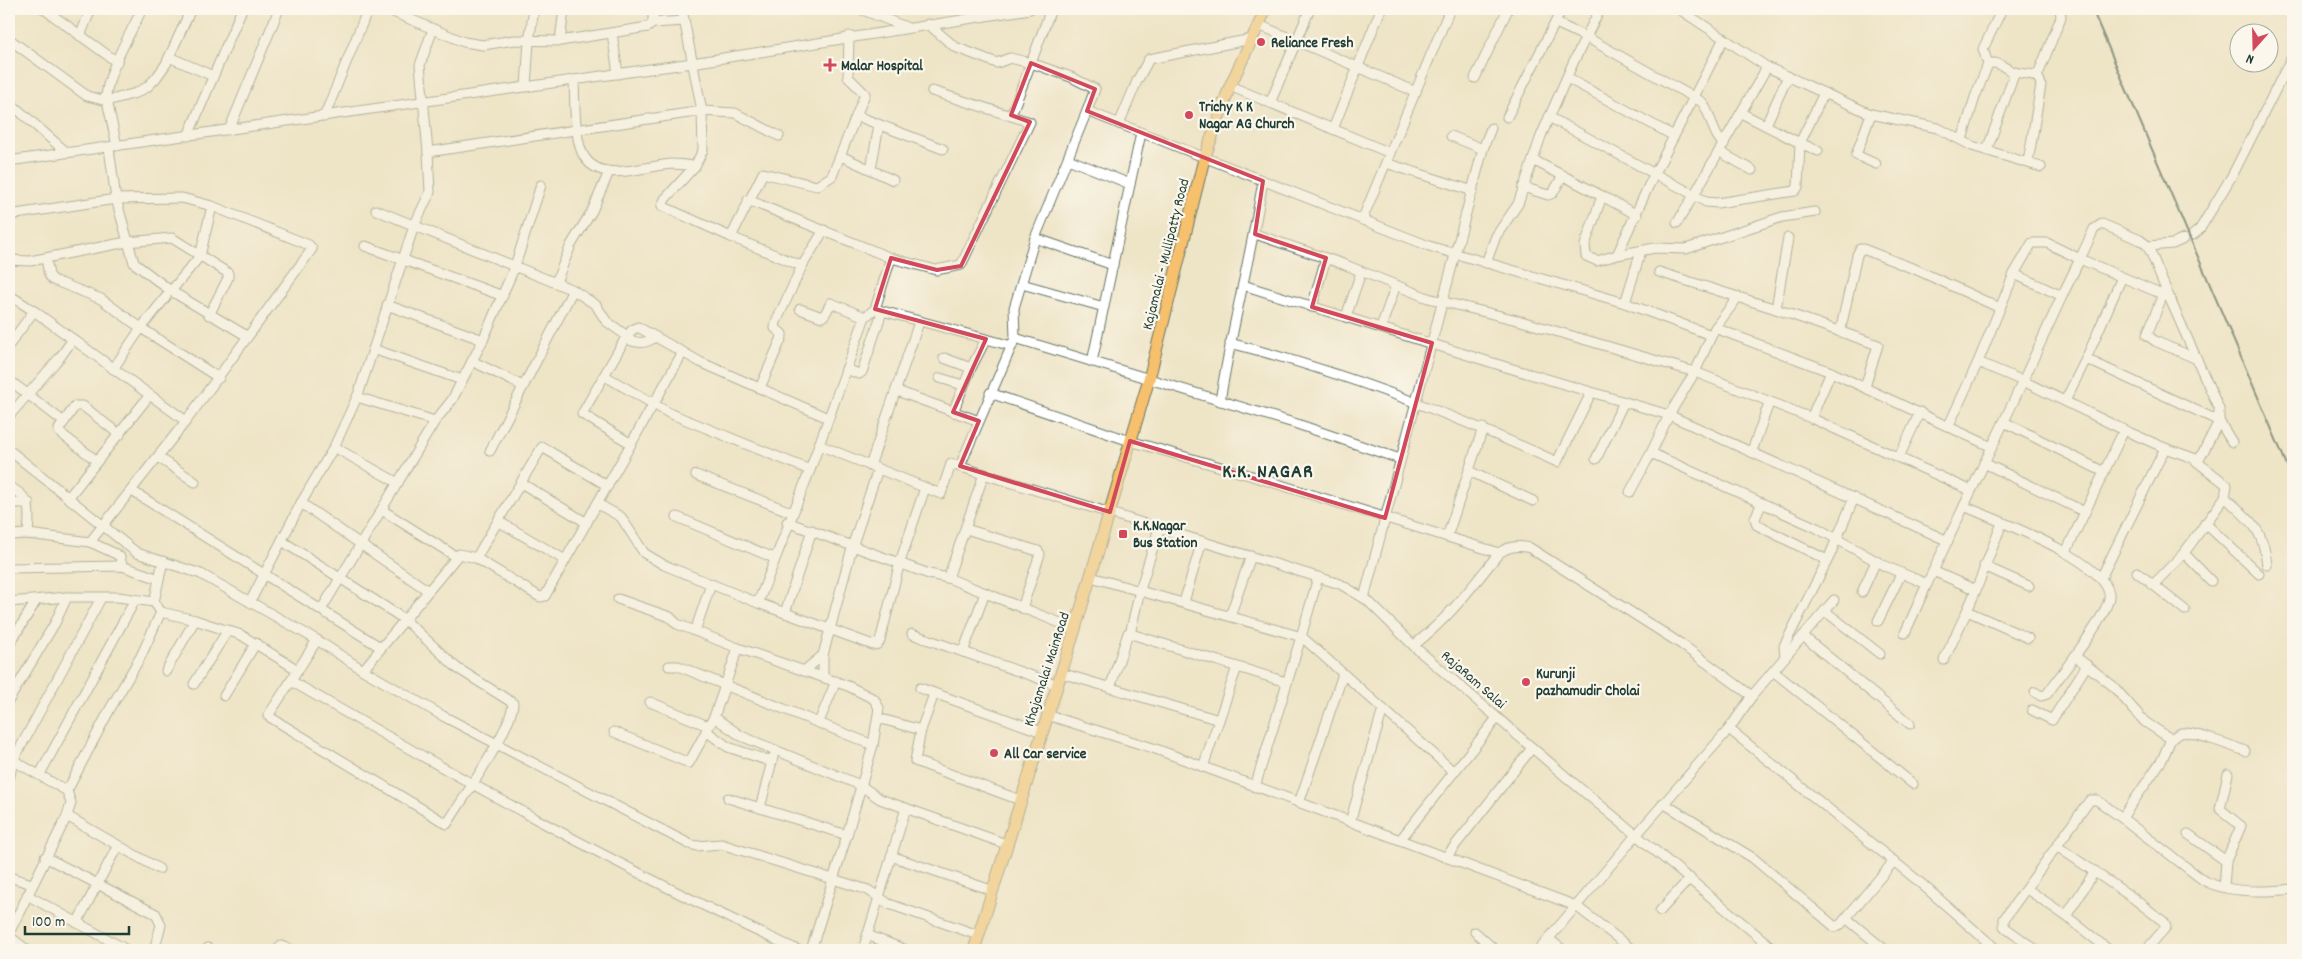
<svg xmlns="http://www.w3.org/2000/svg" width="2302" height="959" viewBox="0 0 2302 959" font-family="Dekko,sans-serif">
  <style>
    .lines { fill: none; stroke-linecap: round; stroke-linejoin: round }
    .minor-casing { stroke: #677767; stroke-width: 11 }
    .major-casing { stroke: #677767; stroke-width: 13 }
    .minor { stroke: #fff; stroke-width: 9 }
    .major { stroke: #f7c06c; stroke-width: 11 }
    .rail { stroke: #1f3d34; stroke-width: 2 }
    .marked { fill: none; stroke: #d1495b; stroke-width: 4; stroke-linejoin: round }
    .poi-dot { fill: #d1495b; stroke: #fbf7ec; stroke-width: 2 }
    .labels { text-anchor: middle; stroke-width: 4.5; stroke-linejoin: round; paint-order: stroke }
    .poi-label { font-size: 15px; font-weight: bold; fill: #1f3d34; stroke: #fbf7ec; text-anchor: start }
    .street-label { font-size: 15px; fill: #1f3d34; stroke: #fbf7ec }
    .district-label { font-size: 20px; font-weight: bold; letter-spacing: 1px; fill: #1f3d34; stroke: #fbf7ec }
  </style>
  <rect width="100%" height="100%" fill="#fbf7ec"/>
  <filter id="ink" filterUnits="userSpaceOnUse"><feTurbulence type="fractalNoise" baseFrequency=".02" numOctaves="2"/><feDisplacementMap in="SourceGraphic" scale="10" xChannelSelector="R" yChannelSelector="G"/><feConvolveMatrix kernelMatrix="1 2 1 2 8 2 1 2 1" color-interpolation-filters="sRGB"/></filter>
  <filter id="wash" filterUnits="userSpaceOnUse"><feTurbulence type="fractalNoise" baseFrequency=".0096" numOctaves="4" result="noise"/><feDisplacementMap in="SourceGraphic" scale="20" xChannelSelector="R" yChannelSelector="G"/><feGaussianBlur stdDeviation="1.12" result="paint"/><feColorMatrix in="noise" values="0 0 0 0 0 0 0 0 0 0 0 0 0 0 0 0 0 1.4 0 .05"/><feComposite in="paint" operator="in"/></filter>
  <g filter="url(#wash)">
    <rect width="100%" height="100%" fill="#eee4c6"/>
  </g>
  <g filter="url(#ink)">
    <g class="lines">
      <defs>
        <g id="minor">
          <path d="M44 9 117 62"/>
          <path d="M386 9 464 42 483 45 514 40 560 41 648 27 653 23V9"/>
          <path d="M682 9 702 111 703 150 695 166 665 199 662 206 731 237 763 173 817 186 832 176 865 94 848 77 849 36"/>
          <path d="M860 9 906 27"/>
          <path d="M1051 9 1031 63 1071 77 1095 89 1087 111 1429 246 1625 303 1711 335"/>
          <path d="M1679 9 1767 67 1824 93 1871 114 1938 128 1972 146 2041 167"/>
          <path d="M653 23 684 21"/>
          <path d="M1556 23 1586 37 1702 102C1712 115 1712 135 1724 144"/>
          <path d="M928 24 955 47 997 63 1010 58 1031 63 1011 115"/>
          <path d="M1259 25 1416 92"/>
          <path d="M612 33 618 74"/>
          <path d="M80 36 91 9"/>
          <path d="M9 39 87 96 107 101 136 93 147 87 156 78 166 64 191 9"/>
          <path d="M560 41 564 9"/>
          <path d="M169 57 213 76"/>
          <path d="M1988 64 1983 49 2002 9"/>
          <path d="M2037 77 2061 17 2060 9"/>
          <path d="M1475 78 1508 9"/>
          <path d="M1567 78 1674 136"/>
          <path d="M574 80C575 102 574 129 581 150 595 187 642 166 671 164 679 164 687 165 695 166"/>
          <path d="M1230 86 1390 153"/>
          <path d="M526 87 529 41 534 9"/>
          <path d="M9 102 66 152"/>
          <path d="M1270 103 1310 9"/>
          <path d="M1741 113 1800 143 1824 93"/>
          <path d="M1871 114 1856 155 1876 164"/>
          <path d="M857 116 943 149"/>
          <path d="M324 117 368 9"/>
          <path d="M1507 117 1562 9"/>
          <path d="M1549 117 1694 195 1767 67"/>
          <path d="M1119 124 1137 81 1149 59 1252 39"/>
          <path d="M1766 125 1788 76"/>
          <path d="M1333 129 1381 9"/>
          <path d="M229 130 279 9"/>
          <path d="M188 136 242 9"/>
          <path d="M1451 136 1483 149"/>
          <path d="M1962 140 1975 97 1988 64C1998 60 2005 69 2014 72 2025 75 2039 71 2041 85L2028 162"/>
          <path d="M117 146 106 96C109 68 130 35 142 9"/>
          <path d="M109 148 116 199 134 263 171 291 247 336"/>
          <path d="M1987 150 2015 72"/>
          <path d="M428 152 702 111 735 113 779 136"/>
          <path d="M1720 152 1752 170"/>
          <path d="M841 156 893 180"/>
          <path d="M1068 159 1130 184"/>
          <path d="M1533 160 1602 196"/>
          <path d="M9 161 692 63 1030 9"/>
          <path d="M1386 163 1473 191"/>
          <path d="M871 169 879 125"/>
          <path d="M1523 187 1548 195 1553 193 1563 175"/>
          <path d="M748 200 891 258 875 309 1012 346"/>
          <path d="M376 210 573 290 596 305 606 321 627 336"/>
          <path d="M9 215 116 199 182 198 212 206 309 245 312 249 186 421 90 542"/>
          <path d="M1637 215 1602 196 1585 245 1586 256 1597 261 1617 255 1648 187 1724 38"/>
          <path d="M1362 220 1450 9"/>
          <path d="M1677 223 1694 195 1706 202 1717 203 1795 191 1798 187 1800 143 1818 151"/>
          <path d="M1255 234 1343 264 1428 298 1521 321 1695 372 1811 418 1970 490"/>
          <path d="M2193 235 2200 229 2233 174 2293 55"/>
          <path d="M731 237 802 266"/>
          <path d="M1035 238 1113 265"/>
          <path d="M365 246 503 296"/>
          <path d="M2148 246 2173 244 2184 239"/>
          <path d="M1617 255 1655 248 1686 249 1782 217 1815 212"/>
          <path d="M46 258 49 275 53 280 101 299 141 328 219 378"/>
          <path d="M891 258 936 270 961 265 1030 122 932 91"/>
          <path d="M9 260 30 261 127 242 172 238 228 273V278L209 315"/>
          <path d="M1486 263 1496 236 1518 204 1541 136 1573 63 1600 9"/>
          <path d="M1659 272 1776 309 1878 345 1865 387"/>
          <path d="M2014 274 2032 243H2047L2080 259 2094 229 2102 224 2140 240 2148 246 2169 297 2080 259 2062 296"/>
          <path d="M556 282 571 245 592 211 609 172"/>
          <path d="M1022 284 1104 307"/>
          <path d="M1243 285 1506 367 1669 415 1948 541"/>
          <path d="M171 291 200 256 212 206"/>
          <path d="M2163 294 2147 335 2155 341 2197 359"/>
          <path d="M9 295 34 311 186 421"/>
          <path d="M1625 303 1641 251"/>
          <path d="M387 305 483 340"/>
          <path d="M1312 307 1326 258"/>
          <path d="M800 309 822 317 825 314 831 303 865 317"/>
          <path d="M1776 309 1788 238"/>
          <path d="M1346 317 1361 272"/>
          <path d="M1381 327 1396 285"/>
          <path d="M1715 328 1831 372 1992 447 1927 584 1885 566 1817 528 1651 453 1669 415 1695 372Z"/>
          <path d="M1715 328 1738 297"/>
          <path d="M1840 332 1857 255 1860 249H1863L1917 270 2000 308"/>
          <path d="M1015 338 1014 308 1035 238 1087 111"/>
          <path d="M625 339C638 343 644 345 655 337"/>
          <path d="M1230 343C1343 372 1450 413 1557 462L1591 393"/>
          <path d="M9 345 34 311"/>
          <path d="M373 349 462 380"/>
          <path d="M944 358 971 368"/>
          <path d="M2086 359 2219 421V409L2169 297"/>
          <path d="M472 361 523 386"/>
          <path d="M1092 362 1141 133"/>
          <path d="M113 369 141 328 166 297"/>
          <path d="M846 369 859 374 862 372 882 312"/>
          <path d="M605 376 669 413 810 470"/>
          <path d="M940 378 963 385"/>
          <path d="M9 380 64 422"/>
          <path d="M760 388 782 337V334L775 328 776 322 802 266 824 230"/>
          <path d="M897 391 979 421"/>
          <path d="M990 393 1130 441 1252 476 1499 553"/>
          <path d="M357 397 435 421"/>
          <path d="M1220 401C1232 327 1251 255 1263 181"/>
          <path d="M2065 401 2086 359 2122 277"/>
          <path d="M953 412 971 368 986 339"/>
          <path d="M9 416 61 356 73 339"/>
          <path d="M1811 418 1831 372"/>
          <path d="M2219 421 2232 442"/>
          <path d="M2004 422 2104 472"/>
          <path d="M1949 425 1978 362 2023 381 2062 296 2014 274 1978 362"/>
          <path d="M630 443 582 414 625 339 632 330 638 327 700 362 828 418"/>
          <path d="M819 445 941 494 951 464 1340 584 1367 600 1417 649 1571 781 1775 950"/>
          <path d="M334 447 398 483"/>
          <path d="M1992 447 2023 381 2124 430"/>
          <path d="M2165 448 2199 460 2219 421"/>
          <path d="M9 450 137 553 201 574 317 640 363 670 443 716 689 844 697 846 721 844 868 890 889 904 978 935"/>
          <path d="M490 451 573 290"/>
          <path d="M1752 451 1769 403"/>
          <path d="M158 457 195 482"/>
          <path d="M1899 457 1920 412"/>
          <path d="M1596 459 1624 402"/>
          <path d="M97 461 59 432V429L75 406H83L120 435"/>
          <path d="M1984 463 2085 512"/>
          <path d="M870 466 919 322"/>
          <path d="M960 466 1015 338 1297 424 1400 459"/>
          <path d="M1469 471 1533 501"/>
          <path d="M696 475 791 512"/>
          <path d="M521 483 587 523"/>
          <path d="M9 487C32 497 30 512 28 534"/>
          <path d="M132 491 380 647"/>
          <path d="M1630 492 1651 453"/>
          <path d="M2225 497C2251 522 2263 527 2267 565"/>
          <path d="M68 498 149 396"/>
          <path d="M9 503H29"/>
          <path d="M301 503 427 590"/>
          <path d="M1762 503 1755 518 1757 525 1827 560"/>
          <path d="M598 504 621 517 644 553 664 565 758 603 873 645 878 644 880 641 900 562 925 488"/>
          <path d="M1964 506C1995 520 2101 558 2109 593 2112 607 2083 644 2075 656L2113 686 2145 722 2171 739 2162 760 2122 818 2203 880C2227 893 2266 892 2293 889"/>
          <path d="M382 510 455 556"/>
          <path d="M677 517 774 558"/>
          <path d="M498 521 565 560"/>
          <path d="M787 522 929 574 948 578 1075 629"/>
          <path d="M2205 523 2259 574"/>
          <path d="M966 529 1038 551 1040 554 1022 608"/>
          <path d="M9 535 28 534 90 542 116 554 120 557 122 566"/>
          <path d="M1447 537 1483 428"/>
          <path d="M282 541 404 619 457 668 513 703C512 729 463 798 447 824L268 716 298 670"/>
          <path d="M2066 552 2124 430 2165 448 2101 578"/>
          <path d="M2184 553 2211 581"/>
          <path d="M476 558 542 447 608 486"/>
          <path d="M1984 566 2029 586"/>
          <path d="M9 568 122 566 159 579"/>
          <path d="M1933 571 1976 590 2002 523"/>
          <path d="M2137 572 2185 610"/>
          <path d="M1091 577 1302 637 1454 772"/>
          <path d="M948 578 984 474"/>
          <path d="M2153 585 2184 553 2225 497 2227 485 2196 461"/>
          <path d="M1976 590 1967 611 2028 638"/>
          <path d="M1862 592 1876 561"/>
          <path d="M1364 598 1483 149 1491 128"/>
          <path d="M618 599 670 617 677 624 738 648 848 686 874 699 879 708 873 745"/>
          <path d="M9 602 67 597H118L154 602"/>
          <path d="M250 602 301 503 334 447 358 395 414 226 430 192 428 152 420 65 433 29"/>
          <path d="M1184 602 1202 541"/>
          <path d="M758 603 810 470 865 317 875 309"/>
          <path d="M321 610 435 421 452 400 483 340 515 266 541 185"/>
          <path d="M1825 611 1880 654"/>
          <path d="M161 612 195 620 241 635 298 670 317 640"/>
          <path d="M785 613 812 530"/>
          <path d="M1230 616 1251 556"/>
          <path d="M1878 621 1901 574"/>
          <path d="M695 631 711 584"/>
          <path d="M1905 633 1927 584"/>
          <path d="M912 634 1058 685"/>
          <path d="M1130 634 1140 590 1159 528"/>
          <path d="M1803 636 1910 724"/>
          <path d="M9 645 36 601"/>
          <path d="M1414 645C1450 617 1471 588 1499 553 1509 546 1518 545 1530 548L1681 644 1752 696"/>
          <path d="M963 652 985 593"/>
          <path d="M1785 657 1834 600"/>
          <path d="M1944 660 1967 611"/>
          <path d="M669 666H678L873 745 847 835"/>
          <path d="M363 670 459 554 476 558 540 597 545 596 683 352"/>
          <path d="M166 671 195 620"/>
          <path d="M804 671 823 655"/>
          <path d="M1773 671 1913 784"/>
          <path d="M1061 673 1219 720"/>
          <path d="M823 677V655L853 544 878 469"/>
          <path d="M291 681C457 777 624 871 798 950"/>
          <path d="M194 684 228 630"/>
          <path d="M920 688 1042 732"/>
          <path d="M1110 688 1128 633 1286 682"/>
          <path d="M2035 692 2041 696 2047 694 2075 656"/>
          <path d="M934 694 921 730 915 761 1020 800"/>
          <path d="M224 696 256 643"/>
          <path d="M9 700 55 623 67 597"/>
          <path d="M650 702 708 726"/>
          <path d="M2032 710 2052 720 2087 665"/>
          <path d="M1047 715 1153 748 1400 840 1497 718"/>
          <path d="M714 717 738 648"/>
          <path d="M878 718 921 730"/>
          <path d="M819 722 836 681"/>
          <path d="M1729 729 1917 880 1997 950"/>
          <path d="M706 731 728 747 772 762"/>
          <path d="M614 732 689 763 714 717 741 736 860 785 880 799 1006 844"/>
          <path d="M2171 739C2174 737 2178 734 2181 733 2189 730 2235 747 2245 751"/>
          <path d="M9 758 67 791 110 709 141 656 161 612 154 602 163 561"/>
          <path d="M1203 767 1237 667"/>
          <path d="M40 774 135 600"/>
          <path d="M9 780 13 761 101 598"/>
          <path d="M1255 787C1276 717 1299 648 1318 577"/>
          <path d="M728 798 847 835 811 950"/>
          <path d="M1299 803 1343 674"/>
          <path d="M1663 803 1753 858 1835 927 1841 924 1894 861"/>
          <path d="M760 808 773 757"/>
          <path d="M67 816 159 869"/>
          <path d="M1350 822 1383 709"/>
          <path d="M2188 834 2226 861"/>
          <path d="M1400 840 1576 906 1633 950"/>
          <path d="M2058 847 2133 898 2164 922 2166 927 2146 950"/>
          <path d="M891 856 991 890"/>
          <path d="M45 857 156 914 161 925 154 950"/>
          <path d="M1446 857 1532 748"/>
          <path d="M2095 871 2066 916 2109 950"/>
          <path d="M9 877 32 884"/>
          <path d="M2224 887 2226 861 2241 826 2220 809 2228 774"/>
          <path d="M2027 889 2066 916"/>
          <path d="M27 895 127 950"/>
          <path d="M1660 911 1690 878"/>
          <path d="M1846 918 1885 950"/>
          <path d="M77 923 118 845"/>
          <path d="M1475 932 1495 950"/>
          <path d="M9 933 67 816 71 803 67 791"/>
          <path d="M867 935 906 950"/>
          <path d="M9 936 27 950"/>
          <path d="M1549 939 1563 950"/>
          <path d="M208 948 211 950"/>
          <path d="M277 950 281 946 292 950"/>
          <path d="M863 950 906 808"/>
          <path d="M1539 950 1637 834 1729 729 1752 696 1785 657 1784 646 1830 555 1854 498"/>
          <path d="M2036 950 2007 929 2004 926V919L2090 800H2097L2122 818"/>
        </g>
        <path id="major" d="M974 950 1075 629 1149 379 1204 159 1230 86 1266 9"/>
      </defs>
      <use href="#minor" class="minor-casing"/>
      <use href="#major" class="major-casing"/>
      <use href="#minor" class="minor"/>
      <use href="#major" class="major"/>
      <path class="rail" d="M2092 9 2293 479"/>
    </g>
  </g>
  <path d="M0 0H2302V959H0ZM1031 63 1095 89 1087 111 1263 181 1255 234 1326 258 1312 307 1432 343 1385 518 1130 441 1110 512 960 466 979 421 953 412 986 339 875 309 891 258 937 270 961 266 1030 122 1011 115Z" fill="#eee4c6" fill-opacity=".55" fill-rule="evenodd"/>
  <path class="marked" d="M1031 63 1095 89 1087 111 1263 181 1255 234 1326 258 1312 307 1432 343 1385 518 1130 441 1110 512 960 466 979 421 953 412 986 339 875 309 891 258 937 270 961 266 1030 122 1011 115Z"/>
  <g class="poi-dot">
    <circle cx="1261" cy="42" r="5"/>
    <path d="M827.5 57.5h5v5h5v5h-5v5h-5v-5h-5v-5h5z"/>
    <circle cx="1189" cy="115" r="5"/>
    <rect x="1118" y="529" width="10" height="10" rx="2.5"/>
    <circle cx="1526" cy="682" r="5"/>
    <circle cx="994" cy="753" r="5"/>
  </g>
  <g class="labels">
    <g class="poi-label">
      <text x="1271" y="47">Reliance Fresh</text>
      <text x="841" y="70">Malar Hospital</text>
      <text x="1199" y="111">Trichy K K<tspan x="1199" dy="17">Nagar AG Church</tspan></text>
      <text x="1133" y="530">K.K.Nagar<tspan x="1133" dy="17">Bus Station</tspan></text>
      <text x="1536" y="678">Kurunji<tspan x="1536" dy="17">pazhamudir Cholai</tspan></text>
      <text x="1004" y="758">All Car service</text>
    </g>
    <g class="street-label">
      <text transform="translate(1165 254) rotate(-76)" y="5">Kajamalai - Mullipatty Road</text>
      <text transform="translate(1046 669) rotate(-72)" y="5">Khajamalai MainRoad</text>
      <text transform="translate(1474 679) rotate(41)" y="5">RajaRam Salai</text>
    </g>
    <g class="district-label">
      <text x="1268" y="477">K.K. NAGAR</text>
    </g>
  </g>
  <rect width="2302" height="959" fill="none" stroke="#fbf7ec" stroke-width="30"/>
  <g transform="translate(2254 48) rotate(200)"><circle r="24" fill="#fbf7ec" stroke="#a3ada2"/>
  <path d="M0-4L9 19L0 12L-9 19Z" fill="#d1495b"/>
  <text y="-8" font-size="14" font-weight="bold" text-anchor="middle" fill="#1f3d34">N</text>
  </g>
  <path d="M25 926v8h104v-8" fill="none" stroke="#1f3d34" stroke-width="2.5"/>
  <text x="32" y="926" font-size="15" fill="#1f3d34" stroke="#fbf7ec" stroke-width="4" paint-order="stroke">100 m</text>
</svg>
